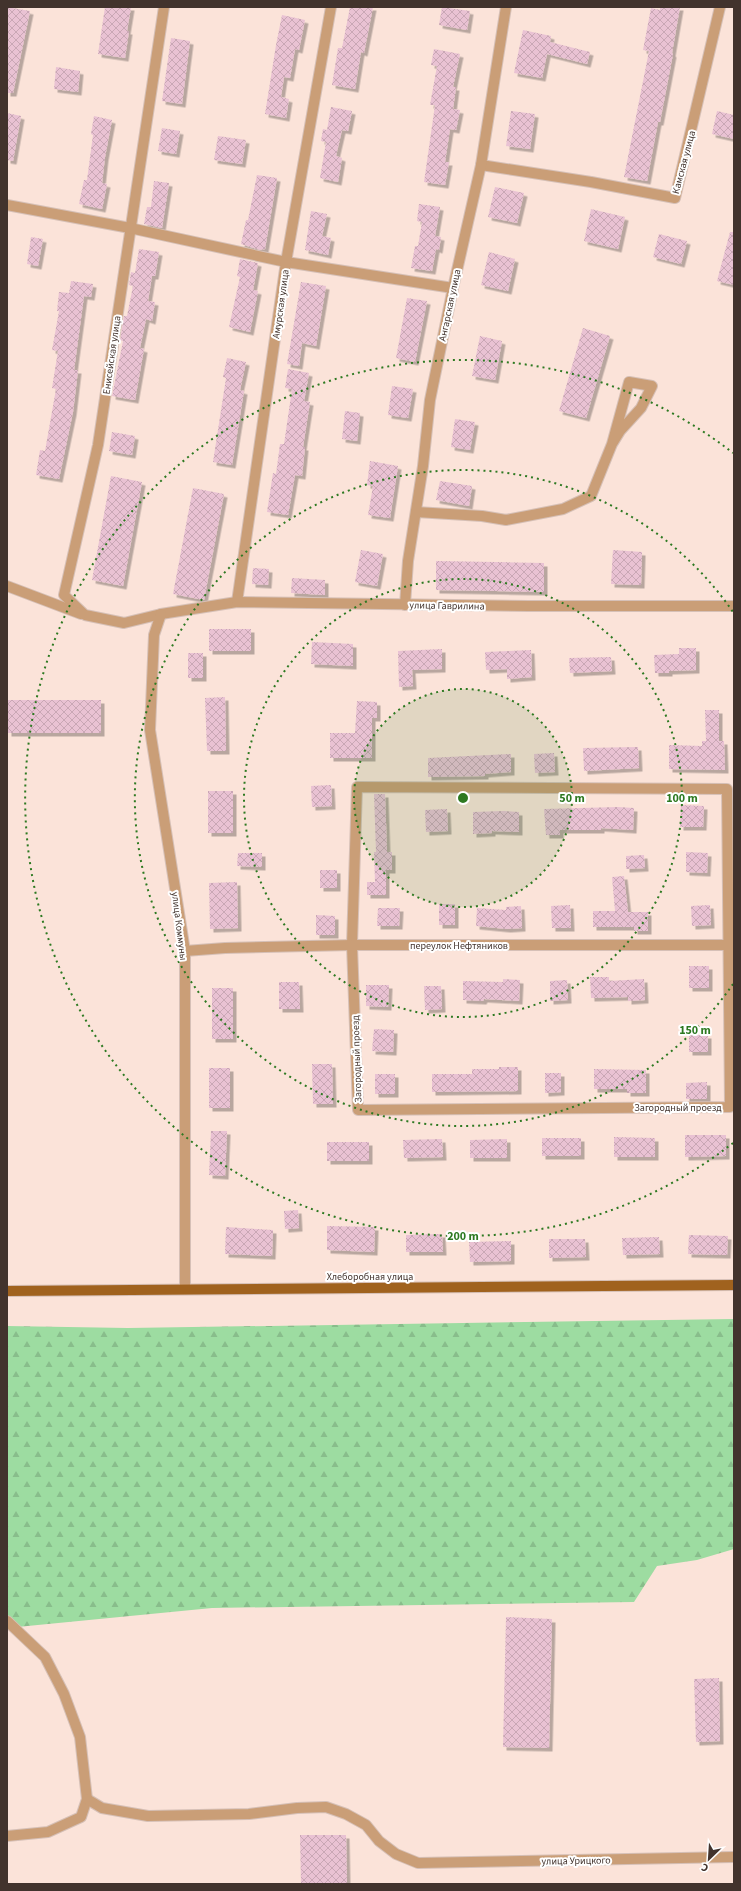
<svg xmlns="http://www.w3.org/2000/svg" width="741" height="1891" viewBox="0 0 741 1891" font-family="'Source Sans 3',sans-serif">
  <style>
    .forest { fill: url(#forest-firs) }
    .building { fill: url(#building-cross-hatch); filter: url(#shadow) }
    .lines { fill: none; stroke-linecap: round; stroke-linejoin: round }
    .minor-casing { stroke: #d6c0b7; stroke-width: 12 }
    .major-casing { stroke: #d6c0b7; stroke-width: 12 }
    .minor { stroke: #ca9e77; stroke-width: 10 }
    .major { stroke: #a0621e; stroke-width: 10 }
    .ring { fill: none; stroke: #2d7921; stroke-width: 2; stroke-dasharray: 2 4 }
    .labels { text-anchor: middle; stroke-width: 4; stroke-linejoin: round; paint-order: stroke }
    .street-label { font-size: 10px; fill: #42332d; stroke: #fff }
    .centre { fill: #2d7921; stroke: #fff; stroke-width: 2 }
    .ring-label { font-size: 12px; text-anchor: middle; font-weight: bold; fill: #2d7921; stroke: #fff; stroke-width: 4; stroke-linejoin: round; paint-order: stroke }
  </style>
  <defs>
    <pattern id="forest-firs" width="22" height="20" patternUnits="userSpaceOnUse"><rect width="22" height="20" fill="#9ddca1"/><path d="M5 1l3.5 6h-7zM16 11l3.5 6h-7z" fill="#88bd8b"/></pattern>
    <pattern id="building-cross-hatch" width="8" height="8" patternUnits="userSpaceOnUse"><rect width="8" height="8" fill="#e9c2d3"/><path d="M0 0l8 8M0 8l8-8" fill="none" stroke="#c9a7b5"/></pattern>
    <filter id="shadow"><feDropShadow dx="3.5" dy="3.5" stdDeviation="0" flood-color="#0004"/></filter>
  </defs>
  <rect width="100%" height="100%" fill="#fbe3d9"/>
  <path class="forest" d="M734 1319V1549L697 1560 657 1566 634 1602 212 1608 7 1628V1326L128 1328Z"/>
  <g class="building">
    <path d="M7 7 30 11 13 93H7Z"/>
    <path d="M105 7H131L127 31H129L125 58 98 54Z"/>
    <path d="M350 7H373L364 53 361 52 355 89 332 85 338 48H342Z"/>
    <path d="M442 7 470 11 467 30 439 25Z"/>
    <path d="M660 7H680L672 53 673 54 660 122H658L647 181 624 177 649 51 643 50 651 8 660 10Z"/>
    <path d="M282 15 305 20 299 50 295 49 290 78 284 77 281 97 289 99 286 118 265 114 276 45Z"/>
    <path d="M523 30 551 36 550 42 590 52 587 64 547 54 542 78 514 73Z"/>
    <path d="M171 38 190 41 182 104 162 101Z"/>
    <path d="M434 49 460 54 453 87H456L453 109 460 110 456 130 450 129 445 162H449L445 185 424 182 435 105H430L437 66 431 65Z"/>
    <path d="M56 67 80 71 78 92 54 89Z"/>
    <path d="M331 107 352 111 348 131 342 130 336 156 342 158 338 182 320 178 326 142 321 141 323 129 327 130Z"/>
    <path d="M511 111 535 114 530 149 506 146Z"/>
    <path d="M717 111 734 115V139L712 134Z"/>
    <path d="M7 113 21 116 13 161 7 160Z"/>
    <path d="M94 116 112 120 105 157 102 183 107 184 102 209 79 204 84 180H87L93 135 91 134Z"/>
    <path d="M162 128 180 131 176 154 158 151Z"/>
    <path d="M218 136 246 140 242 164 214 160Z"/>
    <path d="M257 175 277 178 265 249 260 250 241 244 246 220H248Z"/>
    <path d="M154 181 169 183 162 228 144 224 147 207H151Z"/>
    <path d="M495 187 524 193 517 223 488 217Z"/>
    <path d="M419 204 440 207 435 236 441 237 439 250 436 249 432 271 411 268 415 246H418L422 222 417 221Z"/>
    <path d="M591 209 625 217 618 249 584 241Z"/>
    <path d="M311 211 327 214 322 236 331 238 328 255 305 250Z"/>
    <path d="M730 232H734V285L717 281Z"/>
    <path d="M659 234 687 241 681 264 653 257Z"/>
    <path d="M31 237 43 239 38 266 27 264Z"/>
    <path d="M139 249 159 252 155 276H152L148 301 155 302 152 321 146 319 140 348 144 349 135 400 112 396 123 341 120 340 124 316H127L133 286 129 285 131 272 135 273Z"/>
    <path d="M489 252 515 259 508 291 481 285Z"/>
    <path d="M240 259 258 263 253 290 258 291 250 332 229 327 240 277 237 276Z"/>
    <path d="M71 281 93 284 91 297 84 296 74 370H78L73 412 59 479 36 475 40 450 45 451 56 389 52 388 58 351 52 350 59 311H57L59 292 69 293Z"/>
    <path d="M301 282 326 286 316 346 302 343 299 366 287 364Z"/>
    <path d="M407 298 427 301 415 362 396 358Z"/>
    <path d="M583 328 610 336 586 418 559 411Z"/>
    <path d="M480 336 502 341 495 380 472 376Z"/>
    <path d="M227 358 246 362 240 390 244 391 232 465 213 462 226 378 223 377Z"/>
    <path d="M288 369 309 373 304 401 310 402 303 447H305L302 476 295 475 288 515 267 512 273 473 276 474 280 444H284L292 389 285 388Z"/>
    <path d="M392 386 413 389 408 418 388 415Z"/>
    <path d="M345 411 360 413 357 441 342 439Z"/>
    <path d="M455 419 475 422 470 450 451 447Z"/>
    <path d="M112 432 135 436 132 455 109 451Z"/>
    <path d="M370 461 398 466 390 518 368 515 373 486 367 485Z"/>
    <path d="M111 476 142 482 123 586 92 580Z"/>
    <path d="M440 481 472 486 469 506 436 500Z"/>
    <path d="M193 488 224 494 204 600 173 594Z"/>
    <path d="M361 550 383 554 377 586 355 582Z"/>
    <path d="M613 550 642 552 641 585 611 584Z"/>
    <path d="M436 561 544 563V592L436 590Z"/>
    <path d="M253 568 269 569 268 585 252 584Z"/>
    <path d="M292 578 325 580V595L291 593Z"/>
    <rect x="209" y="629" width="42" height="22"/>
    <path d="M312 642 353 644V666L311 664Z"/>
    <path d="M679 648H696V670L669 671V673H655L654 655 679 654Z"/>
    <path d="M442 649V669L412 670 413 686 399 687 398 651Z"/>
    <path d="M531 650 532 677 507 679V669L486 670 485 652Z"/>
    <rect x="188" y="653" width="15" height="25"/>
    <path d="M611 657 612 671 570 673 569 658Z"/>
    <path d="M225 697 226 751H207L205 698Z"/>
    <rect x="8" y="700" width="93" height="33"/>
    <path d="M357 701 377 702V718H372V758H330V733H355Z"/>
    <path d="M705 710H719V741H724L725 770 669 769V745L702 746V741H706Z"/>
    <path d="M638 747 639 768 584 771 583 748Z"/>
    <path d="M554 753 555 772 535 773 534 754Z"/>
    <path d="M511 754V772L485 774V776L428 777V758Z"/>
    <path d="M331 785 332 806 312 807 311 786Z"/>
    <rect x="208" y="791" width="25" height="42"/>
    <path d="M374 794H385L387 852H392V870H386V895H367V882H375L374 852H376Z"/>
    <path d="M681 805 704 806 703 827H680Z"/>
    <path d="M618 807 634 808 633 830 601 828V830H560V835H546L544 809Z"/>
    <path d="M447 809 448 831 426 832 425 810Z"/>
    <path d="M504 811 519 812V832L492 831V833L473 834V812Z"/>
    <path d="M686 852 708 853 707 873 686 872Z"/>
    <path d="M238 853H262V867L237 866Z"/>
    <path d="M644 855 645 868 626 869V856Z"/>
    <rect x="320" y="870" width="17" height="18"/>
    <path d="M624 876 628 912H648V931H634V927H593V911H615L612 877Z"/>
    <path d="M237 882 238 928 210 929 209 883Z"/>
    <rect x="439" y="904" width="16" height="21"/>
    <path d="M570 905 571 928H552L551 906Z"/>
    <path d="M710 905 711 925 692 926 691 906Z"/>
    <path d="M521 906 522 928 507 929 476 926 477 908 506 910V907Z"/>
    <path d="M378 908H400L399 926H377Z"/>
    <path d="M316 915 335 916V935H316Z"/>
    <rect x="689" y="966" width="20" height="22"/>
    <path d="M590 977H609V981L644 979 645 1000 628 1001V997L591 998Z"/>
    <path d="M503 979 520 980 519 1001 484 999 483 1001 463 1000V981L503 982Z"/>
    <path d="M567 980 568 1000 550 1001V981Z"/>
    <path d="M279 982H299L300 1009H279Z"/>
    <path d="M366 985H389L388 1007 366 1006Z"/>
    <path d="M424 986H441L442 1009 425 1010Z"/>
    <rect x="212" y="988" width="21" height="51"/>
    <path d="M374 1029 394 1030 393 1052 372 1051Z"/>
    <rect x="689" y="1035" width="19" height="17"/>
    <path d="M312 1064H332L333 1104H313Z"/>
    <path d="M499 1067H518V1091L432 1092V1074H472V1069H499Z"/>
    <rect x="209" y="1068" width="21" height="40"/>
    <path d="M594 1069 646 1070V1093H627V1089H594Z"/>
    <path d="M545 1073H561V1092L545 1093Z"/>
    <rect x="375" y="1074" width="20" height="20"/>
    <path d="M707 1082V1099H686V1083Z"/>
    <path d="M211 1131H227L225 1176 209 1175Z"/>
    <path d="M685 1135H726V1156L685 1157Z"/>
    <path d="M614 1137 655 1138V1157H614Z"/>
    <rect x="542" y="1138" width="39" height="18"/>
    <path d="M442 1139 443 1157 404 1158 403 1140Z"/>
    <path d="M507 1139V1158H470V1140Z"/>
    <rect x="327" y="1142" width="42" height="19"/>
    <path d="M298 1210 299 1228 285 1229 284 1211Z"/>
    <path d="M327 1226 375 1227 374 1252 327 1250Z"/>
    <path d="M226 1227 273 1230 272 1256 225 1254Z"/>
    <path d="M442 1234 443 1252H406V1235Z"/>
    <path d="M689 1235 728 1236 727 1255 688 1254Z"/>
    <path d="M659 1237 660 1254 623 1255 622 1238Z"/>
    <path d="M549 1239H585L586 1257 549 1258Z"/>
    <path d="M511 1241V1261L470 1262 469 1242Z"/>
    <path d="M506 1617 552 1619 549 1748 503 1747Z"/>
    <path d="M719 1678 720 1741 696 1742 694 1679Z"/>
    <path d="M300 1835H346L347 1884H301Z"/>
  </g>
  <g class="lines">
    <defs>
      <g id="minor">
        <path d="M164 7 98 445 64 595 85 615 124 623 161 614 237 602 529 606H734"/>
        <path d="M481 165 591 182 675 198 720 7"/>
        <path d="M7 205 130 228 286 262 453 288"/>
        <path d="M416 512 482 516 506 520 563 509 591 496 612 444 620 431 641 408 652 386 629 382 612 444"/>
        <path d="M7 586 81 614"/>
        <path d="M237 602 286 262 331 7"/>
        <path d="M405 605 408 561 423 466 430 400 453 288 481 165 506 7"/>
        <path d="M161 614 154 635 150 730 185 951V1289"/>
        <path d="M357 787 727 789 730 1107 358 1110 352 945Z"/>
        <path d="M185 951 225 948 352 945H734"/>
        <path d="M7 1621 45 1657 64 1694 80 1737 87 1799 81 1817 48 1832 7 1836"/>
        <path d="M87 1799 102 1808 148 1816 249 1814 297 1808 326 1807 346 1814 366 1825 379 1841 396 1854 418 1863 734 1857"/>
      </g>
      <path id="major" d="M7 1291 734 1285"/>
    </defs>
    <use href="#minor" class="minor-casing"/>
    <use href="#major" class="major-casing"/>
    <use href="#minor" class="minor"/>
    <use href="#major" class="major"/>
  </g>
  <circle cx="463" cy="798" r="109" fill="#2d7921" fill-opacity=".12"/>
  <g class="ring">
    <circle cx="463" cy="798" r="109"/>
    <circle cx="463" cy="798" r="219"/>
    <path d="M733 984A328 328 0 1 1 733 612"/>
    <path d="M733 1143A438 438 0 1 1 733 453"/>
  </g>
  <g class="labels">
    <g class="street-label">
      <text transform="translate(683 162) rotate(-75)" y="4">Камская улица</text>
      <text transform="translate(280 304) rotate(-82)" y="4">Амурская улица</text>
      <text transform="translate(449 305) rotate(-78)" y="4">Ангарская улица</text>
      <text transform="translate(111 355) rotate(-82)" y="4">Енисейская улица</text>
      <text transform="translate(447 605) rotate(1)" y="4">улица Гаврилина</text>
      <text transform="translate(180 926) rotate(83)" y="4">улица Коммуны</text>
      <text x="459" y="949">переулок Нефтяников</text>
      <text transform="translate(356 1059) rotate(-92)" y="4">Загородный проезд</text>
      <text x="678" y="1111">Загородный проезд</text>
      <text x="370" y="1280">Хлеборобная улица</text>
      <text transform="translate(576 1860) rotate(-1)" y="4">улица Урицкого</text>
    </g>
  </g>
  <circle cx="463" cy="798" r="6" class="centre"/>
  <g class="ring-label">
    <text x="572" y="802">50 m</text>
    <text x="682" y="802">100 m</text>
    <text x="695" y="1034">150 m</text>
    <text x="463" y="1240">200 m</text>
  </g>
  <rect width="741" height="1891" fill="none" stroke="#42332d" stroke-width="16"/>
  <g transform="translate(709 1859) rotate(205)" stroke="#ffffff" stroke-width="3" paint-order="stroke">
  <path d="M0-3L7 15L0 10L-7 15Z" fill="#42332d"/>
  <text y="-6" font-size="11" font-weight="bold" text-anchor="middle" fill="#42332d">С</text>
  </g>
</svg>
